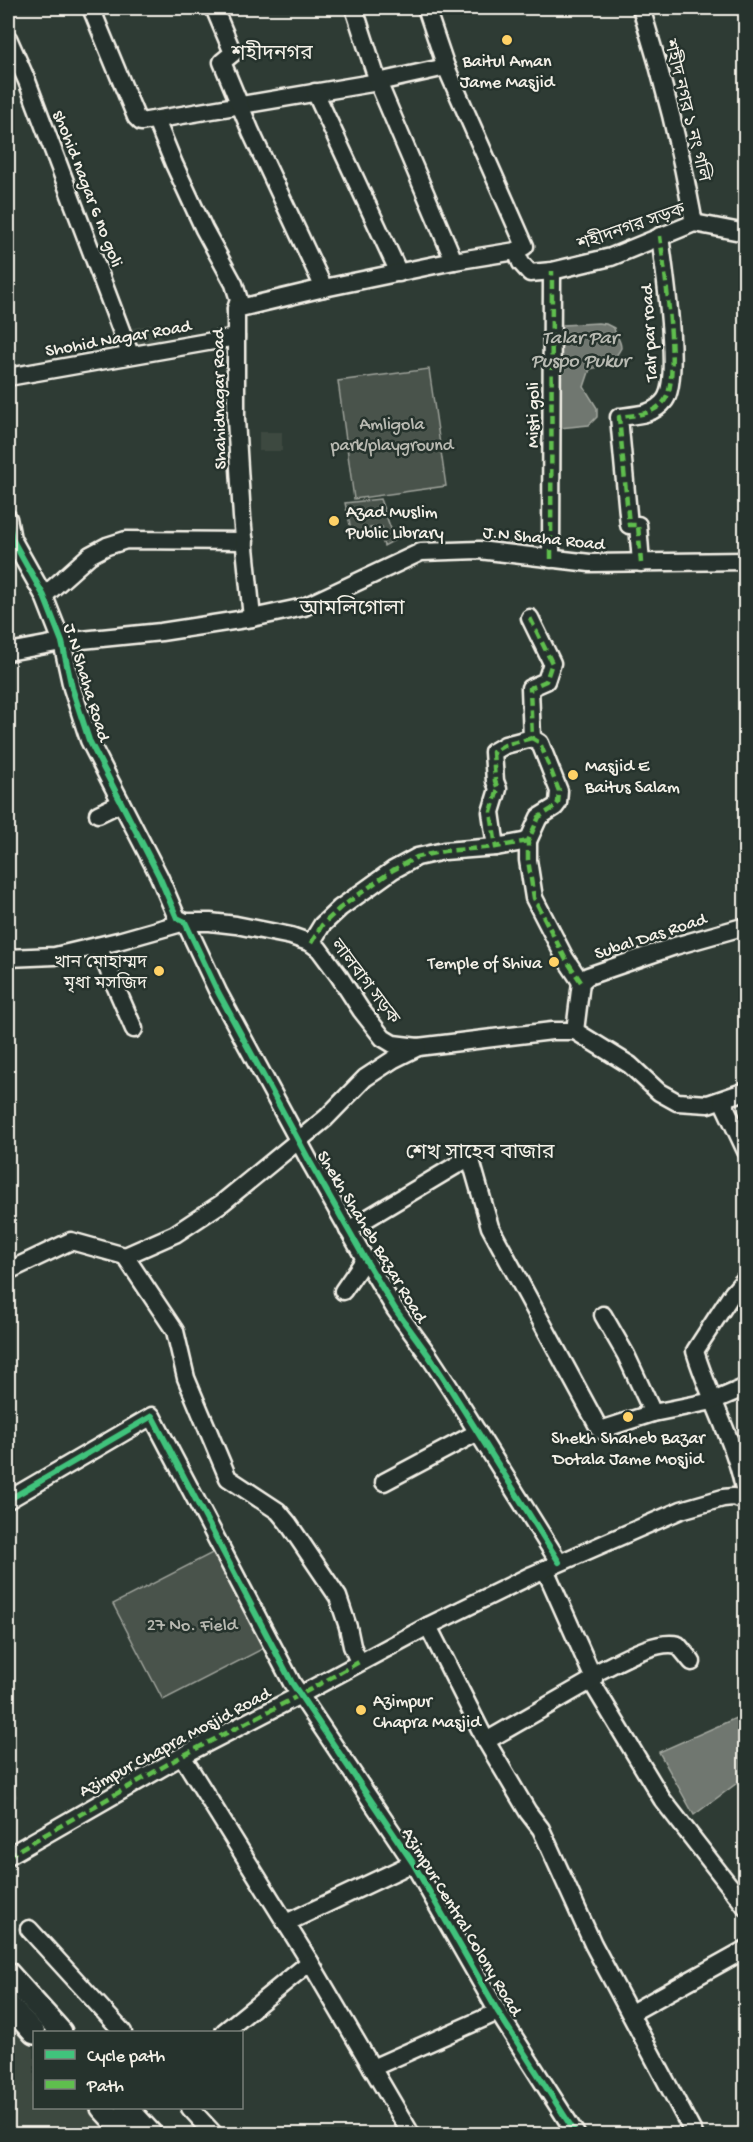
<svg xmlns="http://www.w3.org/2000/svg" width="753" height="2142" viewBox="0 0 753 2142" font-family="'Gochi Hand','Noto Sans Bengali',sans-serif">
  <style>
    .built { fill: #3c4841 }
    .green { fill: #48524c; stroke: #9ea29a; stroke-width: 1.5 }
    .water { fill: #6f7770; stroke: #a4a8a0; stroke-width: 1.5 }
    .lines { fill: none; stroke-linecap: round; stroke-linejoin: round }
    .minor-casing { stroke: #f4f1e8; stroke-width: 21 }
    .major-casing { stroke: #f4f1e8; stroke-width: 26 }
    .minor { stroke: #26332d; stroke-width: 16 }
    .major { stroke: #26332d; stroke-width: 21 }
    .quiet { stroke: #5fbe4e; stroke-width: 4.5; stroke-dasharray: 9 4.5; stroke-linecap: butt }
    .cycleway-casing { stroke: #26332d; stroke-width: 10 }
    .cycleway { stroke: #40c37c; stroke-width: 6 }
    .poi-dot { fill: #ffd166; stroke: #26332d; stroke-width: 2 }
    .labels { text-anchor: middle; stroke-width: 5; stroke-linejoin: round; paint-order: stroke }
    .poi-label { font-size: 18px; fill: #f4f1e8; stroke: #26332d; text-anchor: start }
    .street-label { font-size: 18px; fill: #f4f1e8; stroke: #26332d }
    .park-label { font-size: 18px; fill: #b8b9b1; stroke: #26332d }
    .water-label { font-size: 20px; font-style: italic; fill: #b8bab2; stroke: #26332d }
    .quarter-label { font-size: 21px; fill: #f4f1e8; stroke: #26332d }
  </style>
  <rect width="100%" height="100%" fill="#2e3b34"/>
  <filter id="ink" filterUnits="userSpaceOnUse"><feTurbulence type="fractalNoise" baseFrequency=".0167" numOctaves="2"/><feDisplacementMap in="SourceGraphic" scale="12" xChannelSelector="R" yChannelSelector="G"/><feConvolveMatrix kernelMatrix="1 2 1 2 8 2 1 2 1" color-interpolation-filters="sRGB"/></filter>
  <g filter="url(#ink)">
    <g class="built">
      <path d="M159 323 163 346 130 352 126 329Z"/>
      <rect x="259" y="432" width="23" height="19"/>
      <path d="M8 1776 18 1797 8 1803Z"/>
      <path d="M8 2021 34 2049V2108H92L116 2134H8Z"/>
    </g>
    <g class="green">
      <path d="M429 369 446 486 354 499 338 381Z"/>
      <path d="M380 499 395 540 384 546 381 537 385 535 382 527 370 528V536L353 538 345 503Z"/>
      <path d="M220 1549 270 1645 163 1700 113 1604Z"/>
    </g>
    <g class="water">
      <path d="M598 323 606 324 614 328C615 336 621 339 621 348 615 360 603 367 590 369L584 387 597 408V417L589 425 560 428 555 331 563 325Z"/>
      <path d="M745 1714V1777L694 1815 659 1752Z"/>
    </g>
    <g class="lines">
      <defs>
        <g id="minor">
          <path d="M91 8 136 117 141 122 378 82 446 67"/>
          <path d="M214 8 233 53 222 62 251 132 324 288"/>
          <path d="M354 8 378 82 454 261"/>
          <path d="M426 8 446 67 525 246 516 251"/>
          <path d="M641 8C663 78 681 150 694 223"/>
          <path d="M8 38 27 81 130 354"/>
          <path d="M315 92 399 273"/>
          <path d="M156 120 174 164 204 229 234 284 239 300 236 309"/>
          <path d="M8 377 236 337"/>
          <path d="M8 518 12 539 44 596 62 642 72 688 89 740 159 876 177 918 185 922 218 992 310 1162 365 1259 395 1309 429 1356 450 1388 559 1562"/>
          <path d="M551 559 552 271"/>
          <path d="M641 563 638 525H629L619 417C636 415 654 415 665 400 681 378 664 267 660 236"/>
          <path d="M44 596 90 555 107 546 126 540 245 541"/>
          <path d="M252 618 242 517 236 419V309L324 288 454 261 516 251 521 263 530 273 552 271 611 257 694 223 746 233"/>
          <path d="M530 618 552 663 546 681 530 688 532 738 540 743 559 791 558 803 555 807 539 817 528 841V860L534 898 565 958 581 982"/>
          <path d="M8 652 62 642 161 632 252 618 304 607 421 552 479 550 590 563 746 561"/>
          <path d="M98 814 121 803"/>
          <path d="M528 841 496 847 491 812 498 789 495 781 493 752 505 745 532 738"/>
          <path d="M311 943 322 925 340 908 393 870 417 857 444 851 496 847"/>
          <path d="M98 946 134 1029"/>
          <path d="M8 958 55 956 118 941 185 922H210L236 925 291 936 311 943 319 949 339 976 361 1010 383 1038 393 1044 418 1047 552 1031H575L630 1065 659 1092 677 1102 708 1104 746 1091"/>
          <path d="M575 1031 581 982 588 976 675 946 746 926"/>
          <path d="M722 1100 746 1151"/>
          <path d="M348 1230 470 1157 490 1227 600 1430 653 1413"/>
          <path d="M125 1256 175 1331 186 1378 228 1478 278 1511 288 1523 338 1597 348 1627 352 1646 359 1662"/>
          <path d="M8 1271 71 1241 125 1256 175 1234 222 1203 299 1140 326 1118 365 1078 394 1059 418 1047"/>
          <path d="M746 1278 732 1294 695 1351C710 1401 738 1447 746 1499"/>
          <path d="M343 1291 365 1259"/>
          <path d="M603 1315 626 1355 653 1413 713 1401 746 1387"/>
          <path d="M384 1482 478 1432"/>
          <path d="M8 1500 152 1416 292 1683 413 1863 498 2012 576 2134"/>
          <path d="M428 1626 486 1741 528 1812 541 1829 593 1944 694 2134"/>
          <path d="M593 1674C615 1664 654 1639 678 1645L692 1662"/>
          <path d="M591 1681 662 1799 746 1907"/>
          <path d="M486 1741 594 1679 545 1569"/>
          <path d="M182 1756 310 1962 411 2134"/>
          <path d="M8 1856 182 1756 300 1695 428 1626 532 1575 681 1510 723 1498 733 1497 746 1501"/>
          <path d="M286 1923 413 1863"/>
          <path d="M29 1929 123 2032"/>
          <path d="M631 2013 746 1949"/>
          <path d="M224 2032 310 1962"/>
          <path d="M372 2068 498 2012"/>
          <path d="M190 2108 214 2134"/>
        </g>
        <g id="major">
          <path d="M8 1973 61 2032"/>
          <path d="M8 2004 34 2033"/>
          <path d="M102 2108 126 2134"/>
          <path d="M127 2108 151 2134"/>
        </g>
      </defs>
      <use href="#minor" class="minor-casing"/>
      <use href="#major" class="major-casing"/>
      <use href="#minor" class="minor"/>
      <use href="#major" class="major"/>
      <g class="quiet">
        <path d="M551 559 552 271"/>
        <path d="M641 563 638 525H629L619 417C636 415 654 415 665 400 681 378 664 267 660 236"/>
        <path d="M530 618 552 663 546 681 530 688 532 738 540 743 559 791 558 803 555 807 539 817 528 841V860L534 898 565 958 581 982"/>
        <path d="M528 841 496 847 491 812 498 789 495 781 493 752 505 745 532 738"/>
        <path d="M311 943 322 925 340 908 393 870 417 857 444 851 496 847"/>
        <path d="M8 1856 182 1756 300 1695 359 1662"/>
      </g>
      <defs>
        <g id="cycleway">
          <path d="M8 518 12 539 44 596 62 642 72 688 89 740 159 876 177 918 185 922 218 992 310 1162 365 1259 395 1309 429 1356 450 1388 559 1562"/>
          <path d="M8 1500 152 1416 292 1683 413 1863 498 2012 576 2134"/>
        </g>
      </defs>
      <use href="#cycleway" class="cycleway-casing"/>
      <use href="#cycleway" class="cycleway"/>
    </g>
  </g>
  <g class="poi-dot">
    <circle cx="507" cy="40" r="6"/>
    <circle cx="334" cy="521" r="6"/>
    <circle cx="573" cy="775" r="6"/>
    <circle cx="554" cy="962" r="6"/>
    <circle cx="159" cy="971" r="6"/>
    <circle cx="628" cy="1417" r="6"/>
    <circle cx="361" cy="1710" r="6"/>
  </g>
  <g class="labels">
    <g class="poi-label">
      <text x="507" y="66" text-anchor="middle">Baitul Aman<tspan x="507" dy="21">Jame Masjid</tspan></text>
      <text x="346" y="517">Azad Muslim<tspan x="346" dy="21">Public Library</tspan></text>
      <text x="585" y="771">Masjid E<tspan x="585" dy="21">Baitus Salam</tspan></text>
      <text x="147" y="967" text-anchor="end">খান মোহাম্মদ<tspan x="147" dy="21">মৃধা মসজিদ</tspan></text>
      <text x="542" y="968" text-anchor="end">Temple of Shiva</text>
      <text x="628" y="1443" text-anchor="middle">Shekh Shaheb Bazar<tspan x="628" dy="21">Dotala Jame Mosjid</tspan></text>
      <text x="373" y="1706">Azimpur<tspan x="373" dy="21">Chapra Masjid</tspan></text>
    </g>
    <g class="street-label">
      <text transform="translate(688 110) rotate(76)" y="6">শহীদ নগর ১ নং গলি</text>
      <text transform="translate(89 188) rotate(69)" y="6">shohid nagar 6 no goli</text>
      <text transform="translate(631 226) rotate(-19)" y="6">শহীদনগর সড়ক</text>
      <text transform="translate(648 333) rotate(-93)" y="6">Talr par road</text>
      <text transform="translate(118 337) rotate(-10)" y="6">Shohid Nagar Road</text>
      <text transform="translate(218 399) rotate(-91)" y="6">Shahidnagar Road</text>
      <text transform="translate(532 415) rotate(-90)" y="6">Misti goli</text>
      <text transform="translate(544 537) rotate(6)" y="6">J.N Shaha Road</text>
      <text transform="translate(88 682) rotate(73)" y="6">J.N Shaha Road</text>
      <text transform="translate(650 935) rotate(-18)" y="6">Subal Das Road</text>
      <text transform="translate(366 981) rotate(53)" y="6">লালবাগ সড়ক</text>
      <text transform="translate(373 1236) rotate(59)" y="6">Shekh Shaheb Bazar Road</text>
      <text transform="translate(174 1741) rotate(-28)" y="6">Azimpur Chapra Mosjid Road</text>
      <text transform="translate(463 1921) rotate(59)" y="6">Azimpur Central Colony Road</text>
    </g>
    <g class="park-label">
      <text x="392" y="429">Amligola<tspan x="392" dy="21">park/playground</tspan></text>
      <text x="192" y="1630">27 No. Field</text>
    </g>
    <g class="water-label">
      <text x="580" y="343">Talar Par<tspan x="580" dy="23">Puspo Pukur</tspan></text>
    </g>
    <g class="quarter-label">
      <text x="272" y="59">শহীদনগর</text>
      <text x="352" y="614">আমলিগোলা</text>
      <text x="480" y="1158">শেখ সাহেব বাজার</text>
    </g>
  </g>
  <rect width="753" height="2142" fill="none" stroke="#26332d" stroke-width="30"/>
  <rect x="15" y="15" width="723" height="2112" fill="none" stroke="#f4f1e8" stroke-width="2" filter="url(#ink)"/>
  <rect x="33" y="2031" width="210" height="78" fill="#26332d" stroke="#787f78" stroke-width="1.5"/>
  <rect x="45" y="2050" width="30" height="9" fill="#40c37c" stroke="#787f78" stroke-width="1.5"/>
  <text x="87" y="2061" font-size="18" fill="#f4f1e8">Cycle path</text>
  <rect x="45" y="2080" width="30" height="9" fill="#5fbe4e" stroke="#787f78" stroke-width="1.5"/>
  <text x="87" y="2091" font-size="18" fill="#f4f1e8">Path</text>
</svg>
